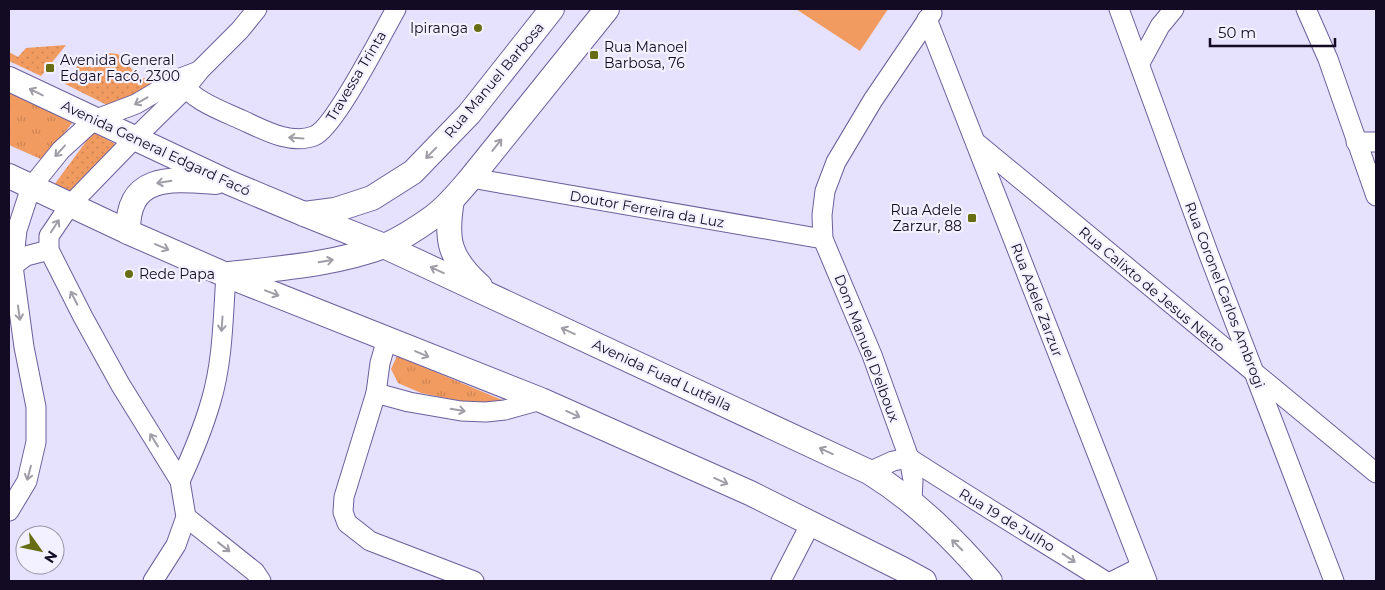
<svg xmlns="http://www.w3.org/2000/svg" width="1385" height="590" viewBox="0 0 1385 590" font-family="Montserrat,sans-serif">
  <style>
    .grass { fill: url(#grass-dots) }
    .park { fill: url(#park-tufts) }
    .pitch { fill: #f29b60 }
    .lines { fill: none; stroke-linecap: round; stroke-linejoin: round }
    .minor-casing { stroke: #6d5f9c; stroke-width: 21 }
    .major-casing { stroke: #6d5f9c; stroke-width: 26 }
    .minor { stroke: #fff; stroke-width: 19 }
    .major { stroke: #fff; stroke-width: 24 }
    .oneway { stroke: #a09da7 }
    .poi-dot { fill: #676d12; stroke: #f3f1ff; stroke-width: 2 }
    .labels { text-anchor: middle; stroke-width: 4.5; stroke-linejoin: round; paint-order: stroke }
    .poi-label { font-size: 14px; fill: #120b23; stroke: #f3f1ff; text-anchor: start }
    .street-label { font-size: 14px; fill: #120b23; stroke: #f3f1ff }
  </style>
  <defs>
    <pattern id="grass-dots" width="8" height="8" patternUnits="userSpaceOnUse" patternTransform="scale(1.25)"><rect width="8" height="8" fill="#f29b60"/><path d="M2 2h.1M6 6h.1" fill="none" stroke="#ce8453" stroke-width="1.8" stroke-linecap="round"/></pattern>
    <pattern id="park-tufts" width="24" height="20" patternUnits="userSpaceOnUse" patternTransform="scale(1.25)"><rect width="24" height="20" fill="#f29b60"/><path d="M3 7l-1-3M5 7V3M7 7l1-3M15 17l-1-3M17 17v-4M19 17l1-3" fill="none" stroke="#ce8453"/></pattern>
  </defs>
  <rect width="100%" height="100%" fill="#e6e1fd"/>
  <g class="grass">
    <path d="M66 45 41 76 9 61V52L18 57 26 48Z"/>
    <path d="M108 53 118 54 141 79 178 69 192 67 113 108 65 84 82 59 92 68Z"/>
    <path d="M93 132 119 146 75 197 54 185Z"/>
  </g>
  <g class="park">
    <path d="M9 92 73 122 43 160 9 145Z"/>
    <path d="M397 356 507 402 481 405 421 393 398 383 391 369Z"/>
  </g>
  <path class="pitch" d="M796 9H888L860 51Z"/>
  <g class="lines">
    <defs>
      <g id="minor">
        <path d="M1119 9 1209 255 1334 581"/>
        <path d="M1306 9 1328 59 1376 196"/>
        <path d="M927 19 1147 581"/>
        <path d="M1140 63 1160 26 1174 9"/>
        <path d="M179 80C193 101 220 110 242 120 264 130 290 145 314 136 334 129 383 32 396 9"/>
        <path d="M1356 142H1376"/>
        <path d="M978 144 1376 473"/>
        <path d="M471 178 823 239"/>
        <path d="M13 266 26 256 49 250"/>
        <path d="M387 339 380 363 376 393 344 497 343 512 347 523 370 541 474 581"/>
        <path d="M376 393 409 402 461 411 486 412 505 410 541 400"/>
        <path d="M909 458C974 500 1040 540 1105 581"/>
        <path d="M869 472 893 461 909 458"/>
        <path d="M180 481C192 455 203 429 211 401 223 361 223 317 226 275"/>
        <path d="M912 501 913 480 909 458 872 355 823 239 822 215 825 191 836 162 873 100 932 13"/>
        <path d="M9 511 27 481 36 442V407L24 347 13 266 17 230 31 187 61 150 94 120 136 104 178 79 199 71"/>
        <path d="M186 517 255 572 261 581"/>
        <path d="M153 581 176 545 186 517 180 481 120 384 83 317 49 250V236L70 205 134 139 185 89 200 70 240 30 257 9"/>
        <path d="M781 581 811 523"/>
        <path d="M1113 581 1141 567"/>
      </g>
      <g id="major">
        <path d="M9 79 230 183 304 214 384 246 869 472C916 501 954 539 990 581"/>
        <path d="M9 176 128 232 226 275 541 400 750 493 902 569 924 581"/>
        <path d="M452 200C445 240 449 258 480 286"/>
        <path d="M304 214 335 210 372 198 413 172 469 114 552 9"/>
        <path d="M128 232C127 173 172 179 216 182"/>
        <path d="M230 274C282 268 336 264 384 246 401 239 419 227 433 217 448 206 459 192 471 178L607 9"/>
      </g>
    </defs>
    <use href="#minor" class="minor-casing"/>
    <use href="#major" class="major-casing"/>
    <use href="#minor" class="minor"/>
    <use href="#major" class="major"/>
  </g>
  <defs><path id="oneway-shaft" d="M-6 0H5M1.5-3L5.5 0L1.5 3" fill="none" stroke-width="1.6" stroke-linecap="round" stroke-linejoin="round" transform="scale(1.25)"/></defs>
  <g class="oneway">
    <use href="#oneway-shaft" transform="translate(36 92) rotate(-154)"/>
    <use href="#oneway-shaft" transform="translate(141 101) rotate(151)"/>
    <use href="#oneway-shaft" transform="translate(296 138) rotate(-176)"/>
    <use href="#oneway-shaft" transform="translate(497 145) rotate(-52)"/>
    <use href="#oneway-shaft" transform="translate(60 151) rotate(132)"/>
    <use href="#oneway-shaft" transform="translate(431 153) rotate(134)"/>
    <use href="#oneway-shaft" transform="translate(164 182) rotate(171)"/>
    <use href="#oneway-shaft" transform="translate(55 226) rotate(-57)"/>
    <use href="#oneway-shaft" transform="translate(162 247) rotate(23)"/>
    <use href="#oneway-shaft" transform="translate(326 261) rotate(-9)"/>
    <use href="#oneway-shaft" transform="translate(437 270) rotate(-155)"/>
    <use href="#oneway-shaft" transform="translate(272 293) rotate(21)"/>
    <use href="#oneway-shaft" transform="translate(74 298) rotate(-117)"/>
    <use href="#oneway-shaft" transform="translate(19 313) rotate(82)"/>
    <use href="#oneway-shaft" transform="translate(222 324) rotate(94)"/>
    <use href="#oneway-shaft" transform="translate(568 331) rotate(-155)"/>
    <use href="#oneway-shaft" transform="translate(422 354) rotate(23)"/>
    <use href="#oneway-shaft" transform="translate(458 410) rotate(9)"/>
    <use href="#oneway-shaft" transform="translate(573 414) rotate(24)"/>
    <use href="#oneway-shaft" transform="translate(154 440) rotate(-122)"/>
    <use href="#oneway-shaft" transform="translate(826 451) rotate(-155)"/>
    <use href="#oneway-shaft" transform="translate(29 473) rotate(105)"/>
    <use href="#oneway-shaft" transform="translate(721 481) rotate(24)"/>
    <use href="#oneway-shaft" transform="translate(957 545) rotate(-135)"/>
    <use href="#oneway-shaft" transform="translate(224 547) rotate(38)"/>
    <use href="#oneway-shaft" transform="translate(1069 558) rotate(33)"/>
  </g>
  <g class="poi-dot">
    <circle cx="478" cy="28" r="5"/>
    <rect x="589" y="50" width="10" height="10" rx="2.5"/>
    <rect x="45" y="63" width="10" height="10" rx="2.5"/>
    <rect x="967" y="213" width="10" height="10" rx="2.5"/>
    <circle cx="129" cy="274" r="5"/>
  </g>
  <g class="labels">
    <g class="poi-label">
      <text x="468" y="33" text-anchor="end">Ipiranga</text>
      <text x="604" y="52">Rua Manoel<tspan x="604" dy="16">Barbosa, 76</tspan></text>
      <text x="60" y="65">Avenida General<tspan x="60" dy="16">Edgar Facó, 2300</tspan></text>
      <text x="962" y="215" text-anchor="end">Rua Adele<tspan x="962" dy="16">Zarzur, 88</tspan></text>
      <text x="139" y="279">Rede Papa</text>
    </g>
    <g class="street-label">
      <text transform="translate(356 76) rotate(-59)" y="5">Travessa Trinta</text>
      <text transform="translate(494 80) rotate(-50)" y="5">Rua Manuel Barbosa</text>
      <text transform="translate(156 148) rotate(25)" y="5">Avenida General Edgard Facó</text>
      <text transform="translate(647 209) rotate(10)" y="5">Doutor Ferreira da Luz</text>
      <text transform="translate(1152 289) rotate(40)" y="5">Rua Calixto de Jesus Netto</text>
      <text transform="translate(1225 295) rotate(69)" y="5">Rua Coronel Carlos Ambrogi</text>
      <text transform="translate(1037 300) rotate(69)" y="5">Rua Adele Zarzur</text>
      <text transform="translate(867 348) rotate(69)" y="5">Dom Manuel D'elboux</text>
      <text transform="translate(662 375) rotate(25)" y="5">Avenida Fuad Lutfalla</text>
      <text transform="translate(1007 520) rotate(31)" y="5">Rua 19 de Julho</text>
    </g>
  </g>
  <rect width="1385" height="590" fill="none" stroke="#120b23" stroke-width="20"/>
  <g transform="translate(40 550) rotate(123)"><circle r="24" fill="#f3f1ff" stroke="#9995a7"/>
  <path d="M0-4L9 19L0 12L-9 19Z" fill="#676d12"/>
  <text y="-8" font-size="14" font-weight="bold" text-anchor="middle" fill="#120b23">N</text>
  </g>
  <path d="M1210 38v8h125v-8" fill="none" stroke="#120b23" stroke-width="2.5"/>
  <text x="1218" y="38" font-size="15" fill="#120b23" stroke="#f3f1ff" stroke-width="4" paint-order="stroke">50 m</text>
</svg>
